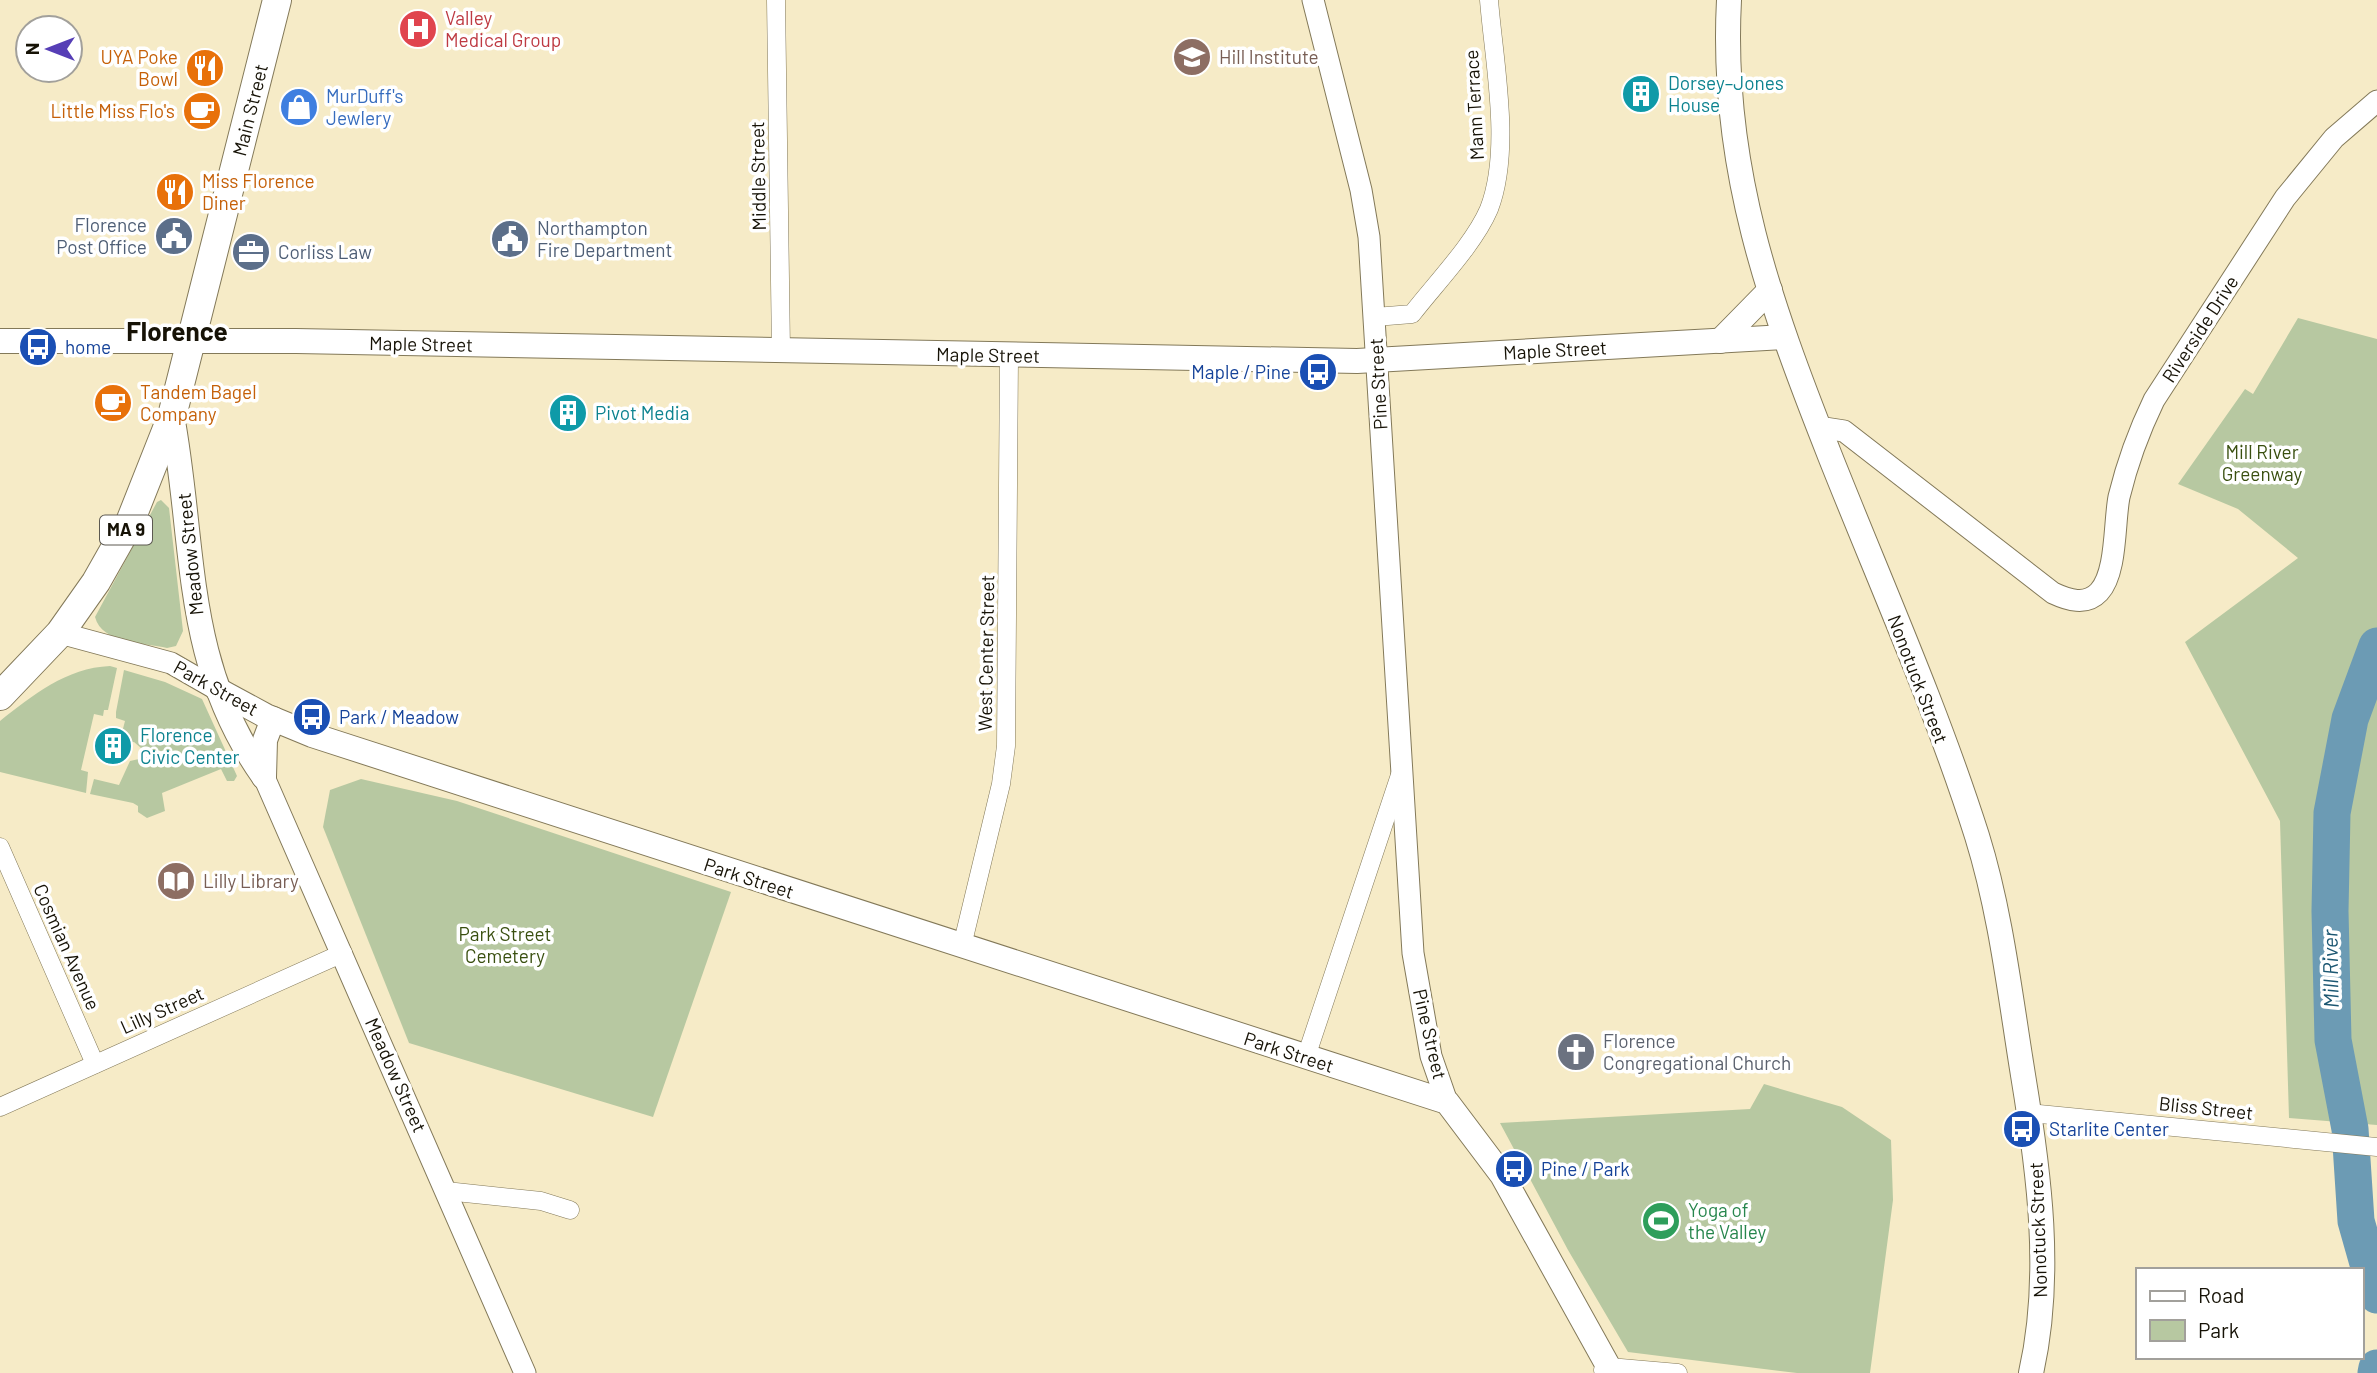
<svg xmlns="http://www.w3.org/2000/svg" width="2377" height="1373" viewBox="0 0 2377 1373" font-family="Barlow,sans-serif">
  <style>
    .green { fill: #b7c8a1 }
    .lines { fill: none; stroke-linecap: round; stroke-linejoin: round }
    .river { stroke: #6c9bb4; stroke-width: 37 }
    .minor-casing { stroke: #837959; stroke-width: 19 }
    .tertiary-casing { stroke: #837959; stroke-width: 23 }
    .secondary-casing { stroke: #837959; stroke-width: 26 }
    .trunk-casing { stroke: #837959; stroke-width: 30 }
    .minor { stroke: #fff; stroke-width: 18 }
    .tertiary { stroke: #fff; stroke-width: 21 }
    .secondary { stroke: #fff; stroke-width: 24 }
    .trunk { stroke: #fff; stroke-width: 28 }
    .labels { text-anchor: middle; stroke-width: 7; stroke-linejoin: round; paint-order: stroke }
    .shield { fill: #fff; stroke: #5c5951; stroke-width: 2 }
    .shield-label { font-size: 18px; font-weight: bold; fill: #161206 }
    .health-label { font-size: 19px; fill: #be3a42; stroke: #fff; text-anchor: start }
    .food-label { font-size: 19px; fill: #c56008; stroke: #fff; text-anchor: end }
    .education-label { font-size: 19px; fill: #785e54; stroke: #fff; text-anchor: start }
    .culture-label { font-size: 19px; fill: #0d838f; stroke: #fff; text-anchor: start }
    .shop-label { font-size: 19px; fill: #366cbe; stroke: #fff; text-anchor: start }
    .street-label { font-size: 19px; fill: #161206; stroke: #fff }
    .service-label { font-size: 19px; fill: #4e5e75; stroke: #fff; text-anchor: start }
    .transit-label { font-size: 19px; fill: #164399; stroke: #fff; text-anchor: start }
    .park-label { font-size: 19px; fill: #394f0f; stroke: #fff }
    .worship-label { font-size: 19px; fill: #5b616d; stroke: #fff; text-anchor: start }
    .leisure-label { font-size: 19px; fill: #27864d; stroke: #fff; text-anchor: start }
    .water-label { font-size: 21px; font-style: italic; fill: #1c5772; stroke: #fff }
    .district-label { font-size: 26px; font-weight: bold; fill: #161206; stroke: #fff }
  </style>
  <rect width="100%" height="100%" fill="#f6ebc7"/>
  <g class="green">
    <path d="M2298 318 2377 339V1125L2289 1118 2280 821 2185 642 2298 558 2238 509 2178 484 2245 389 2253 394Z"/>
    <path d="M161 500 169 508 183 631 176 646 167 648C145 643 102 644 95 617L157 502Z"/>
    <path d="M110 666 117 668 108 710H104L103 716 94 714 81 770 88 772 86 793 0 772V721C33 695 66 668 110 666Z"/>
    <path d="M124 670 165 682 202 699 237 776 234 781H227L221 769 162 793 165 811 147 818 138 812V806L133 803 90 794 94 779 119 785 130 761 139 759 141 748 134 742 119 744 125 721 116 718V712Z"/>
    <path d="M361 779 457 801 731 892 653 1117 409 1043 323 827 330 790Z"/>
    <path d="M1764 1084 1842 1107 1891 1140 1893 1200 1870 1373H1797L1628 1352 1568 1250 1500 1123 1750 1109Z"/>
  </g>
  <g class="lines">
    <g class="river">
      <path d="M2377 646 2350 719 2332 813 2330 911 2333 1040 2350 1129 2356 1221 2377 1295"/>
      <path d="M2376 1373 2377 1368"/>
    </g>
    <defs>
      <g id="minor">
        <path d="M776 0 781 351"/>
        <path d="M1375 317 1412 314C1436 283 1474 244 1489 209 1512 149 1494 63 1489 0"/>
        <path d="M0 847 95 1064"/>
        <path d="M962 946 1001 784 1006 746 1009 356"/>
        <path d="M1306 1057 1400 775"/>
        <path d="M0 1107 343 953"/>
        <path d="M2030 1113 2377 1147"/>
        <path d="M446 1191 541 1201 570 1210"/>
        <path d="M1603 1370 1609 1367 1678 1373"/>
      </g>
      <g id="tertiary">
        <path d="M1313 0 1361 190 1369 237 1413 953 1431 1056 1447 1102"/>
        <path d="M1818 427 1844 431 2053 593C2068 600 2086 606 2099 592 2117 573 2114 523 2119 497 2127 464 2139 431 2154 400L2285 198 2334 138 2377 101"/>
        <path d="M60 633 171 663 218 690"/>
        <path d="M264 777 525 1373"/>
      </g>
      <g id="secondary">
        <path d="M1729 0C1720 167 1770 304 1830 456 1880 582 1936 707 1977 836 2001 913 2010 995 2023 1075 2039 1172 2053 1276 2031 1373"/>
        <path d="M0 341H296L1357 361 1784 337"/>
        <path d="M1720 341 1770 290"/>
        <path d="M172 416C196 545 182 662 264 777"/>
        <path d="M218 690 266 716 312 735 1447 1102 1502 1175 1612 1373"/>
        <path d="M264 777 265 740 273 719"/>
      </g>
      <path id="trunk" d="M0 696 60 633 96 582 130 522 172 416 277 0"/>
    </defs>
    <use href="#minor" class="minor-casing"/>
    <use href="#tertiary" class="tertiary-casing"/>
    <use href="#secondary" class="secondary-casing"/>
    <use href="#trunk" class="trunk-casing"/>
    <use href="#minor" class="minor"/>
    <use href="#tertiary" class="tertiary"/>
    <use href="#secondary" class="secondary"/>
    <use href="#trunk" class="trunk"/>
  </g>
  <defs>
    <symbol id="hospital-disc" viewBox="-11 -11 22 22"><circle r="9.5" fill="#e0444e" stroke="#fff"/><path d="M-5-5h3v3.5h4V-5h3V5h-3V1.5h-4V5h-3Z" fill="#fff"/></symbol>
    <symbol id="school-disc" viewBox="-11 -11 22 22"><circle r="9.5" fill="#8d6e63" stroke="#fff"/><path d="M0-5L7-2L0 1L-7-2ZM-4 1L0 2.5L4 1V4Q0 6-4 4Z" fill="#fff"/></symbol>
    <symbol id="restaurant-disc" viewBox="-11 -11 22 22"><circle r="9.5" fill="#e8710a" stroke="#fff"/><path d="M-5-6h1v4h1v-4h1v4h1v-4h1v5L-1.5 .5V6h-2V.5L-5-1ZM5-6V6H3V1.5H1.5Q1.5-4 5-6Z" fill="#fff"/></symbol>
    <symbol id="building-disc" viewBox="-11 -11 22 22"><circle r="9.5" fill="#0f9aa8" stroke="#fff"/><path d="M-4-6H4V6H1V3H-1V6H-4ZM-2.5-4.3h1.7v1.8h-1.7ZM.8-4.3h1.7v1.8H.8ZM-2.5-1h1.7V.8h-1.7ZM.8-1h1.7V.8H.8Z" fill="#fff"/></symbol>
    <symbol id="shop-disc" viewBox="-11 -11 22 22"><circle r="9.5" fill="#3f7fe0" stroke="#fff"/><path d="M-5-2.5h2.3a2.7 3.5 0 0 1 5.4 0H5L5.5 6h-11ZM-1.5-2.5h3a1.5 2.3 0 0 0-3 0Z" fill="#fff"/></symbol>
    <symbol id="cafe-disc" viewBox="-11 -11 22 22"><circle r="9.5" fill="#e8710a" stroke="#fff"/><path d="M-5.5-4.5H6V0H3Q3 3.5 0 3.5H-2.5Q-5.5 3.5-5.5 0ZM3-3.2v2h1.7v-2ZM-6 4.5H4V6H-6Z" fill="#fff"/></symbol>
    <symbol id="civic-disc" viewBox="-11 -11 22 22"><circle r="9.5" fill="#5c6f8a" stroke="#fff"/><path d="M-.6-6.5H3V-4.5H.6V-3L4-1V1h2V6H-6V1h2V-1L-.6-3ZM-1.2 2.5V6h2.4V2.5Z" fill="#fff"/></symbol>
    <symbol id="office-disc" viewBox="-11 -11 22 22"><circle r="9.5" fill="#5c6f8a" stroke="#fff"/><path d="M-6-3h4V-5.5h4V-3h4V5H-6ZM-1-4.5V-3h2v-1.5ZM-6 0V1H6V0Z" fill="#fff"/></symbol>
    <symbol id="bus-disc" viewBox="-11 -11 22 22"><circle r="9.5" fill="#1a4fb4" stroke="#fff"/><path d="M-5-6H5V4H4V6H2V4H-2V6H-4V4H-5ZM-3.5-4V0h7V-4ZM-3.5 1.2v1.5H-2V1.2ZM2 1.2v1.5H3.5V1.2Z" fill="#fff"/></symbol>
    <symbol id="library-disc" viewBox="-11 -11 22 22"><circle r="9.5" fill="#8d6e63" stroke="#fff"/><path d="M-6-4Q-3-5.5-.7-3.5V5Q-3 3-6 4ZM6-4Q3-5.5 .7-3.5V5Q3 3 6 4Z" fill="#fff"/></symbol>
    <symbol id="church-disc" viewBox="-11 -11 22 22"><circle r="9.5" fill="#6b7280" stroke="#fff"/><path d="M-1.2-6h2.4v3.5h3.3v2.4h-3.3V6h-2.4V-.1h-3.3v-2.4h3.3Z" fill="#fff"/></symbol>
    <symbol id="stadium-disc" viewBox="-11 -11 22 22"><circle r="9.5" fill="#2e9e5b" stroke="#fff"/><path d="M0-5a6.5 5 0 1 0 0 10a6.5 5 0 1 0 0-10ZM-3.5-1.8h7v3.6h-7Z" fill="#fff"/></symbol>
  </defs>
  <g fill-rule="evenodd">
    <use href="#hospital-disc" x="396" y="7" width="44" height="44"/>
    <use href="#school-disc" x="1170" y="35" width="44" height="44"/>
    <use href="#restaurant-disc" x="183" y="46" width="44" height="44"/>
    <use href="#building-disc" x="1619" y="72" width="44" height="44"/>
    <use href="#shop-disc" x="277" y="85" width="44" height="44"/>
    <use href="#cafe-disc" x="180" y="89" width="44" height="44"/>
    <use href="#restaurant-disc" x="153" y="170" width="44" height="44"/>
    <use href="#civic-disc" x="152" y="214" width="44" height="44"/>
    <use href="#civic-disc" x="488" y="217" width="44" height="44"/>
    <use href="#office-disc" x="229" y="230" width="44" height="44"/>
    <use href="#bus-disc" x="16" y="325" width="44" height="44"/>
    <use href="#bus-disc" x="1296" y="350" width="44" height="44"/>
    <use href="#cafe-disc" x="91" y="381" width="44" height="44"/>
    <use href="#building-disc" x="546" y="391" width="44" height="44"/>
    <use href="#bus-disc" x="290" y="695" width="44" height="44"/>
    <use href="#building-disc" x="91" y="724" width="44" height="44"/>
    <use href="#library-disc" x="154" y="859" width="44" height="44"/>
    <use href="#church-disc" x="1554" y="1030" width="44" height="44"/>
    <use href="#bus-disc" x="2000" y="1107" width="44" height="44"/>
    <use href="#bus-disc" x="1492" y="1147" width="44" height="44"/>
    <use href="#stadium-disc" x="1639" y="1199" width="44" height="44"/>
  </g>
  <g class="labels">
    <rect class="shield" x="100" y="515.5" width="52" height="29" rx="5"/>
    <g class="shield-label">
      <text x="126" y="536">MA 9</text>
    </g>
    <g class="health-label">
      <text x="445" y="25">Valley<tspan x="445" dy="22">Medical Group</tspan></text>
    </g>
    <g class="food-label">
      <text x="178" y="64">UYA Poke<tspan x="178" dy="22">Bowl</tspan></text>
      <text x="175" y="118">Little Miss Flo's</text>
      <text x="202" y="188" text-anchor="start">Miss Florence<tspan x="202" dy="22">Diner</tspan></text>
      <text x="140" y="399" text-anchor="start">Tandem Bagel<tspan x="140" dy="22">Company</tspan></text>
    </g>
    <g class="education-label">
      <text x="1219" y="64">Hill Institute</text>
      <text x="203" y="888">Lilly Library</text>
    </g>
    <g class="culture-label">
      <text x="1668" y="90">Dorsey–Jones<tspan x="1668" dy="22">House</tspan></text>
      <text x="595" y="420">Pivot Media</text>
      <text x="140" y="742">Florence<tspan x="140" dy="22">Civic Center</tspan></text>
    </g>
    <g class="shop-label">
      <text x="326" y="103">MurDuff's<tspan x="326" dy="22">Jewlery</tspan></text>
    </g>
    <g class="street-label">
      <text transform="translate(1474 105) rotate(-93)" y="7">Mann Terrace</text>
      <text transform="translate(250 110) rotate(-76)" y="7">Main Street</text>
      <text transform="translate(758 176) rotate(-91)" y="7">Middle Street</text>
      <text transform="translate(2200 329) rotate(-57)" y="7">Riverside Drive</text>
      <text transform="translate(421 344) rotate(1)" y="7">Maple Street</text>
      <text transform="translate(1555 350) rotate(-3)" y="7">Maple Street</text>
      <text transform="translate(988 355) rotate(1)" y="7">Maple Street</text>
      <text transform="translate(1378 384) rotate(-93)" y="7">Pine Street</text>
      <text transform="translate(190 554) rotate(-96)" y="7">Meadow Street</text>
      <text transform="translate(986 653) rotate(-89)" y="7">West Center Street</text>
      <text transform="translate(1918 679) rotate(69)" y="7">Nonotuck Street</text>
      <text transform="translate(216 688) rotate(29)" y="7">Park Street</text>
      <text transform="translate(749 878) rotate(18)" y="7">Park Street</text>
      <text transform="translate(67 947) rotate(66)" y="7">Cosmian Avenue</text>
      <text transform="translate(162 1010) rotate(-24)" y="7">Lilly Street</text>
      <text transform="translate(1430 1034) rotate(77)" y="7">Pine Street</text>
      <text transform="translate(1289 1052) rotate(18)" y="7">Park Street</text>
      <text transform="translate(396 1075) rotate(66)" y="7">Meadow Street</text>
      <text transform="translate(2206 1108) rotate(6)" y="7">Bliss Street</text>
      <text transform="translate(2038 1230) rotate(-92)" y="7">Nonotuck Street</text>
    </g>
    <g class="service-label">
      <text x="147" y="232" text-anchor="end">Florence<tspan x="147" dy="22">Post Office</tspan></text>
      <text x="537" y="235">Northampton<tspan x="537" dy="22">Fire Department</tspan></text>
      <text x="278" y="259">Corliss Law</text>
    </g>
    <g class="transit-label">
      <text x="65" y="354">home</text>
      <text x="1291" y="379" text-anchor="end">Maple / Pine</text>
      <text x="339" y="724">Park / Meadow</text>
      <text x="2049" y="1136">Starlite Center</text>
      <text x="1541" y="1176">Pine / Park</text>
    </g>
    <g class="park-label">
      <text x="2262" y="459">Mill River<tspan x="2262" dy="22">Greenway</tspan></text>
      <text x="505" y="941">Park Street<tspan x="505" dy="22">Cemetery</tspan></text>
    </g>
    <g class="worship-label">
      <text x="1603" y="1048">Florence<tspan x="1603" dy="22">Congregational Church</tspan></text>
    </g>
    <g class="leisure-label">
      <text x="1688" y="1217">Yoga of<tspan x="1688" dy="22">the Valley</tspan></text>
    </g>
    <g class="water-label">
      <text transform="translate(2331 969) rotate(-91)" y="7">Mill River</text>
    </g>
    <g class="district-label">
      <text x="177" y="341">Florence</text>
    </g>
  </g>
  <rect x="2136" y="1268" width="228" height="91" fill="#ffffff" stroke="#a2a09b" stroke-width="2"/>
  <rect x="2150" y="1291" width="35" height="10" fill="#ffffff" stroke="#a2a09b" stroke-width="2"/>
  <text x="2198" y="1303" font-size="21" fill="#161206">Road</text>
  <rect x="2150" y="1320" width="35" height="21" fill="#b7c8a1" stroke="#a2a09b" stroke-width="2"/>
  <text x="2198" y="1338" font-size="21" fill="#161206">Park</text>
  <g transform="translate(49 49) rotate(270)"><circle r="33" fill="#ffffff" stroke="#a2a09b" stroke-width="2"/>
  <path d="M0-5L12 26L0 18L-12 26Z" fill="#563eb6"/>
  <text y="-10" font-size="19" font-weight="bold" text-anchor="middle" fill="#161206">N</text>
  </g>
</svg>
